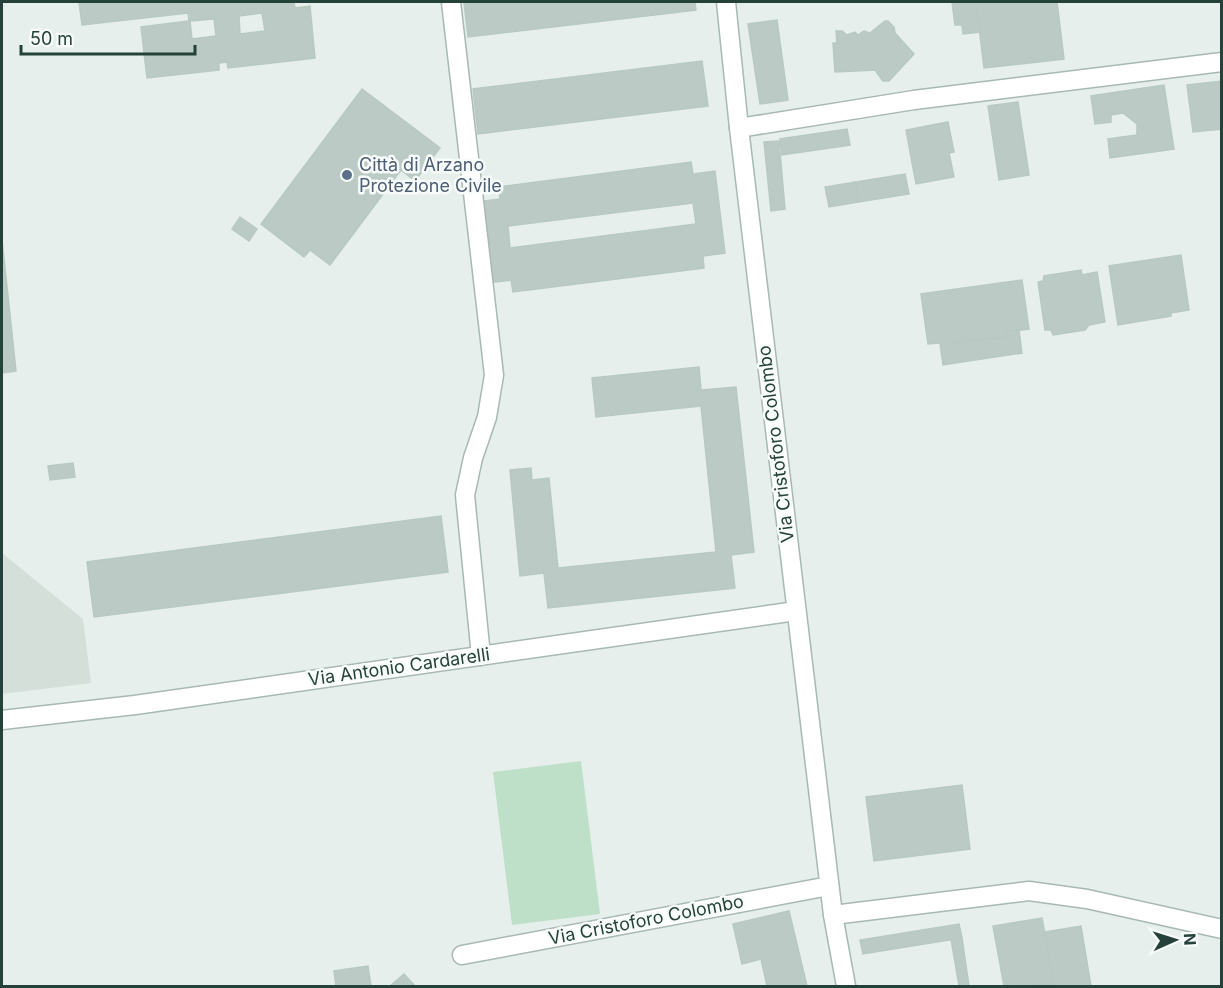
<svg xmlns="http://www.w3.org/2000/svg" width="1223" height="988" viewBox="0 0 1223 988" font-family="Inter,sans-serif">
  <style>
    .built { fill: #d4dfda }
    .green { fill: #bfe0c8 }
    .building { fill: #bbcac4; stroke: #b8c9c2; stroke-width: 1.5; fill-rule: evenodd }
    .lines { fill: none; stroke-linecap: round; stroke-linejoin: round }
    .minor-casing { stroke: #a8b8b2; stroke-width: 21 }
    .minor { stroke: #fff; stroke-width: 18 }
    .service-dot { fill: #5c6f8a; stroke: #f7fbf9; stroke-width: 2 }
    .labels { text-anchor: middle; stroke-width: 5; stroke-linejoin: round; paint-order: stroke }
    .service-label { font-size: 18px; fill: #4e5e75; stroke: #f7fbf9; text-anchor: start }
    .street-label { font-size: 18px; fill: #24423a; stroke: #f7fbf9 }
  </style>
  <rect width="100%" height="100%" fill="#e6efeb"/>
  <path class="built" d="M2 553 83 619 91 683 2 694Z"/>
  <path class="green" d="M581 761 600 914 512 925 493 772Z"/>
  <g class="building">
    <path d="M79 2H294L295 8 310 6 315 58 228 68 227 62 219 63V70L147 78 141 27 189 21 188 13 82 25ZM262 13 265 31 240 34 239 16ZM214 19 216 36 192 39 190 21Z"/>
    <path d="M464 2H695L696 10 468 37Z"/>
    <path d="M952 2H976L980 32 963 34 962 25H955Z"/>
    <path d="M976 2H1057L1064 59 984 68Z"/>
    <path d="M777 20 788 100 760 104 748 24Z"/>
    <path d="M885 21H888L894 27 895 33 914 54 889 81H883L875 70 835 72 833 43H837L836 31H842L847 35 855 32 858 35 864 31 870 33Z"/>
    <path d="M702 61 708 106 478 134 473 89Z"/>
    <path d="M1222 81V129L1193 132 1187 85Z"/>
    <path d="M1164 85 1174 149 1110 158 1108 139 1137 135V124L1123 113 1111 115V122L1095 124 1091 96Z"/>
    <path d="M362 89 440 148 415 181 401 170 330 265 310 250 304 257 261 224Z"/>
    <path d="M1018 102 1029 175 999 180 988 106Z"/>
    <path d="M948 122 954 152 949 153 954 177 916 184 906 130Z"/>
    <path d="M847 129 850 145 782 155 780 139Z"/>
    <path d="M779 141 785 209 771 211 764 142Z"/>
    <path d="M691 162 693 174 715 171 725 253 703 256 704 268 513 292 511 280 487 283 477 202 500 199 499 187ZM693 203 696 224 510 248 508 226Z"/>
    <path d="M905 174 909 194 859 202 855 182Z"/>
    <path d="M855 182 859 202 829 207 825 187Z"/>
    <path d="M240 217 257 229 249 241 232 229Z"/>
    <path d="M2 240 16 371 2 373Z"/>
    <path d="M1181 255 1189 310 1171 313V316L1118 325 1109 266Z"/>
    <path d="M1081 270 1082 275 1097 272 1105 322 1089 325 1085 330 1053 335 1051 330H1045L1038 282 1043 281 1044 276Z"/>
    <path d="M1022 280 1029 329 1005 332 1006 337 928 344 921 294Z"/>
    <path d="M1019 330 1022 353 943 365 940 343 951 341 953 343 1006 337 1005 332Z"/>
    <path d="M699 367 701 390 736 387 754 552 731 555 735 588 548 608 544 573 520 576 510 470 531 468 532 480 549 478 558 568 716 552 701 406 596 417 592 378Z"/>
    <path d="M73 463 75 477 50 480 48 466Z"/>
    <path d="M441 516 448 572 94 617 87 562Z"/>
    <path d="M962 785 970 849 874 861 866 797Z"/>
    <path d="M789 911 807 986H767L761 959 742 964 733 924Z"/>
    <path d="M1042 918 1054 985 1004 986 993 926Z"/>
    <path d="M959 924 962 938 863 954 860 940Z"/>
    <path d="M1081 926 1091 986H1054L1044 932Z"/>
    <path d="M962 938 969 986H959L951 939Z"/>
    <path d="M368 966 371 986H336L334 971Z"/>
    <path d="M404 974 415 986H390Z"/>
  </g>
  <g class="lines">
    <defs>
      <g id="minor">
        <path d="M451 2 494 375 487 417 473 458 465 495 481 656"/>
        <path d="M726 2 739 128 833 915 846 986"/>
        <path d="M739 128 914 100 1222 62"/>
        <path d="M2 720 135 705 796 611"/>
        <path d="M833 915 1029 891 1087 899 1222 929"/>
        <path d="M462 955 829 886"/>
      </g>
    </defs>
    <use href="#minor" class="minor-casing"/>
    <use href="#minor" class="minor"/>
  </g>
  <circle class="service-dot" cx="347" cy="175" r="6"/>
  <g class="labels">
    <g class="service-label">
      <text x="359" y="171">Città di Arzano<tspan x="359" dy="21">Protezione Civile</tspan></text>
    </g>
    <g class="street-label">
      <text transform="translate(776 444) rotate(-97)" y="6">Via Cristoforo Colombo</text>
      <text transform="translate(399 667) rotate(-8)" y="6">Via Antonio Cardarelli</text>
      <text transform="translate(646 920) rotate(-11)" y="6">Via Cristoforo Colombo</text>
    </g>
  </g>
  <rect width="1223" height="988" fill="none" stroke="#24423a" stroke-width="6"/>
  <g transform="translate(1175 940) rotate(87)" stroke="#f7fbf9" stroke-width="4.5" paint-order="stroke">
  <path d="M0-4.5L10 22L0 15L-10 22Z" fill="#24423a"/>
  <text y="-9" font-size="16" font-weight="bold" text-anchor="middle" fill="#24423a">N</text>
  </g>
  <path d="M21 45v9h174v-9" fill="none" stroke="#24423a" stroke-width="3"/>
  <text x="30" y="45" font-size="18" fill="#24423a" stroke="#f7fbf9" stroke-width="4.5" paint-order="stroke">50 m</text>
</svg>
